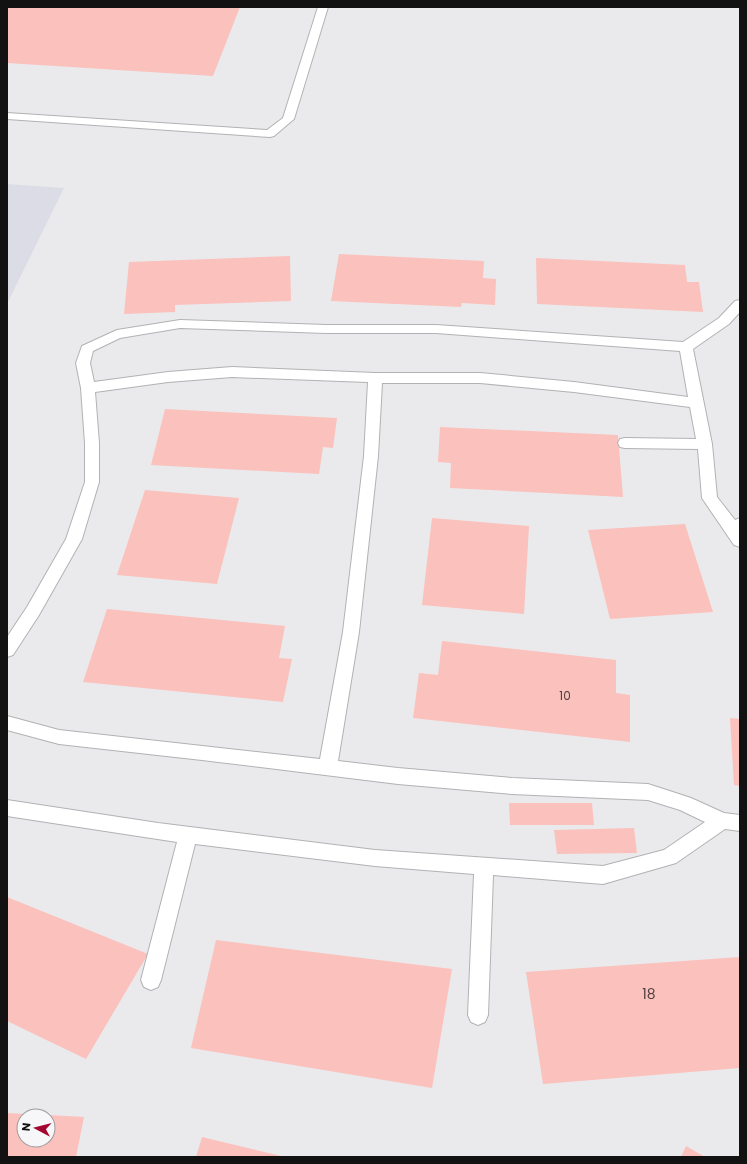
<svg xmlns="http://www.w3.org/2000/svg" width="747" height="1164" viewBox="0 0 747 1164" font-family="Poppins,sans-serif">
  <style>
    .built { fill: #dcdce6 }
    .building { fill: #fbc1bc }
    .lines { fill: none; stroke-linecap: round; stroke-linejoin: round }
    .service-casing { stroke: #b2b2b5; stroke-width: 2 }
    .service { fill: #fff; fill-rule: evenodd }
    .labels { text-anchor: middle; stroke-width: 3.5; stroke-linejoin: round; paint-order: stroke }
    .number-label { font-size: 12px; fill: #4c3e3d }
    .near-number-label { font-size: 14px; fill: #4c3e3d }
  </style>
  <rect width="100%" height="100%" fill="#eaeaed"/>
  <path class="built" d="M7 184 64 188 7 304Z"/>
  <g class="building">
    <path d="M7 7H240L213 76 7 63Z"/>
    <path d="M339 254 484 261 483 278 496 279 495 305 462 303 461 307 331 301Z"/>
    <path d="M290 256 291 301 175 305V312L124 314 129 262Z"/>
    <path d="M536 258 685 265 687 282H699L703 312 537 304Z"/>
    <path d="M165 409 337 418 333 448 323 447 319 474 151 465Z"/>
    <path d="M440 427 618 435 623 497 450 488 451 463 438 462Z"/>
    <path d="M145 490 239 498 217 584 117 575Z"/>
    <path d="M432 518 529 526 524 614 422 605Z"/>
    <path d="M685 524 713 612 610 619 588 530Z"/>
    <path d="M107 609 285 626 279 658 292 659 283 702 83 682Z"/>
    <path d="M442 641 616 660V693L630 695V742L413 718 419 673 438 675Z"/>
    <path d="M730 718 740 719V786L734 785Z"/>
    <path d="M509 803H592L594 825H510Z"/>
    <path d="M634 828 637 853 557 854 554 830Z"/>
    <path d="M7 897 148 954 86 1059 7 1021Z"/>
    <path d="M216 940 452 969 432 1088 191 1048Z"/>
    <path d="M740 957V1068L543 1084 526 972Z"/>
    <path d="M7 1113 47 1115V1116H24V1140H48V1115L84 1117 76 1157H7Z"/>
    <path d="M202 1137 281 1156V1157H196Z"/>
    <path d="M686 1146 705 1157H681Z"/>
  </g>
  <g class="lines">
    <defs>
      <g id="service">
        <path d="M318 7H328L294 119 274 136 270 137 7 119V113L267 130 283 118Z"/>
        <path d="M740 300V312L729 324 693 349 712 444 717 497 735 520 740 518V547L734 545 702 498 698 449 625 448 620 447 618 443 620 439 625 438 696 439 690 407 574 392 480 383H382L378 456 359 632 338 761 398 768 512 778 648 784 691 798 724 813 740 815V831L725 829 676 863 603 884 493 875 488 1015 485 1022 478 1025 471 1022 468 1015 474 874 375 866 195 844 161 980 158 987 151 990 144 987 141 980 177 842 7 816V800L158 823 375 850 603 866 664 850 705 822 680 810 648 800 512 794 398 784 202 760 59 744 7 730V716L59 730 320 759 343 632 364 456 368 382 232 377 168 382 95 392 99 443V482L82 539 39 615 13 655 7 657V637L27 607 66 539 85 482V443L81 388 76 363 82 346 117 330 180 320 326 325H436L683 342 719 318 735 301ZM180 328 326 333H436L680 351 688 397 574 382 480 373H375L232 367 168 372 94 382 90 363 93 351 120 338Z"/>
      </g>
    </defs>
    <use href="#service" class="service-casing"/>
    <use href="#service" class="service"/>
  </g>
  <g class="labels">
    <g class="number-label">
      <text x="565" y="700">10</text>
    </g>
    <g class="near-number-label">
      <text x="649" y="999">18</text>
    </g>
  </g>
  <rect width="747" height="1164" fill="none" stroke="#121213" stroke-width="16"/>
  <g transform="translate(36 1128) rotate(277)"><circle r="19" fill="#f7f7fa" stroke="#9b9b9e"/>
  <path d="M0-3L7 15L0 10L-7 15Z" fill="#a40631"/>
  <text y="-6" font-size="11" font-weight="bold" text-anchor="middle" fill="#121213">N</text>
  </g>
</svg>
